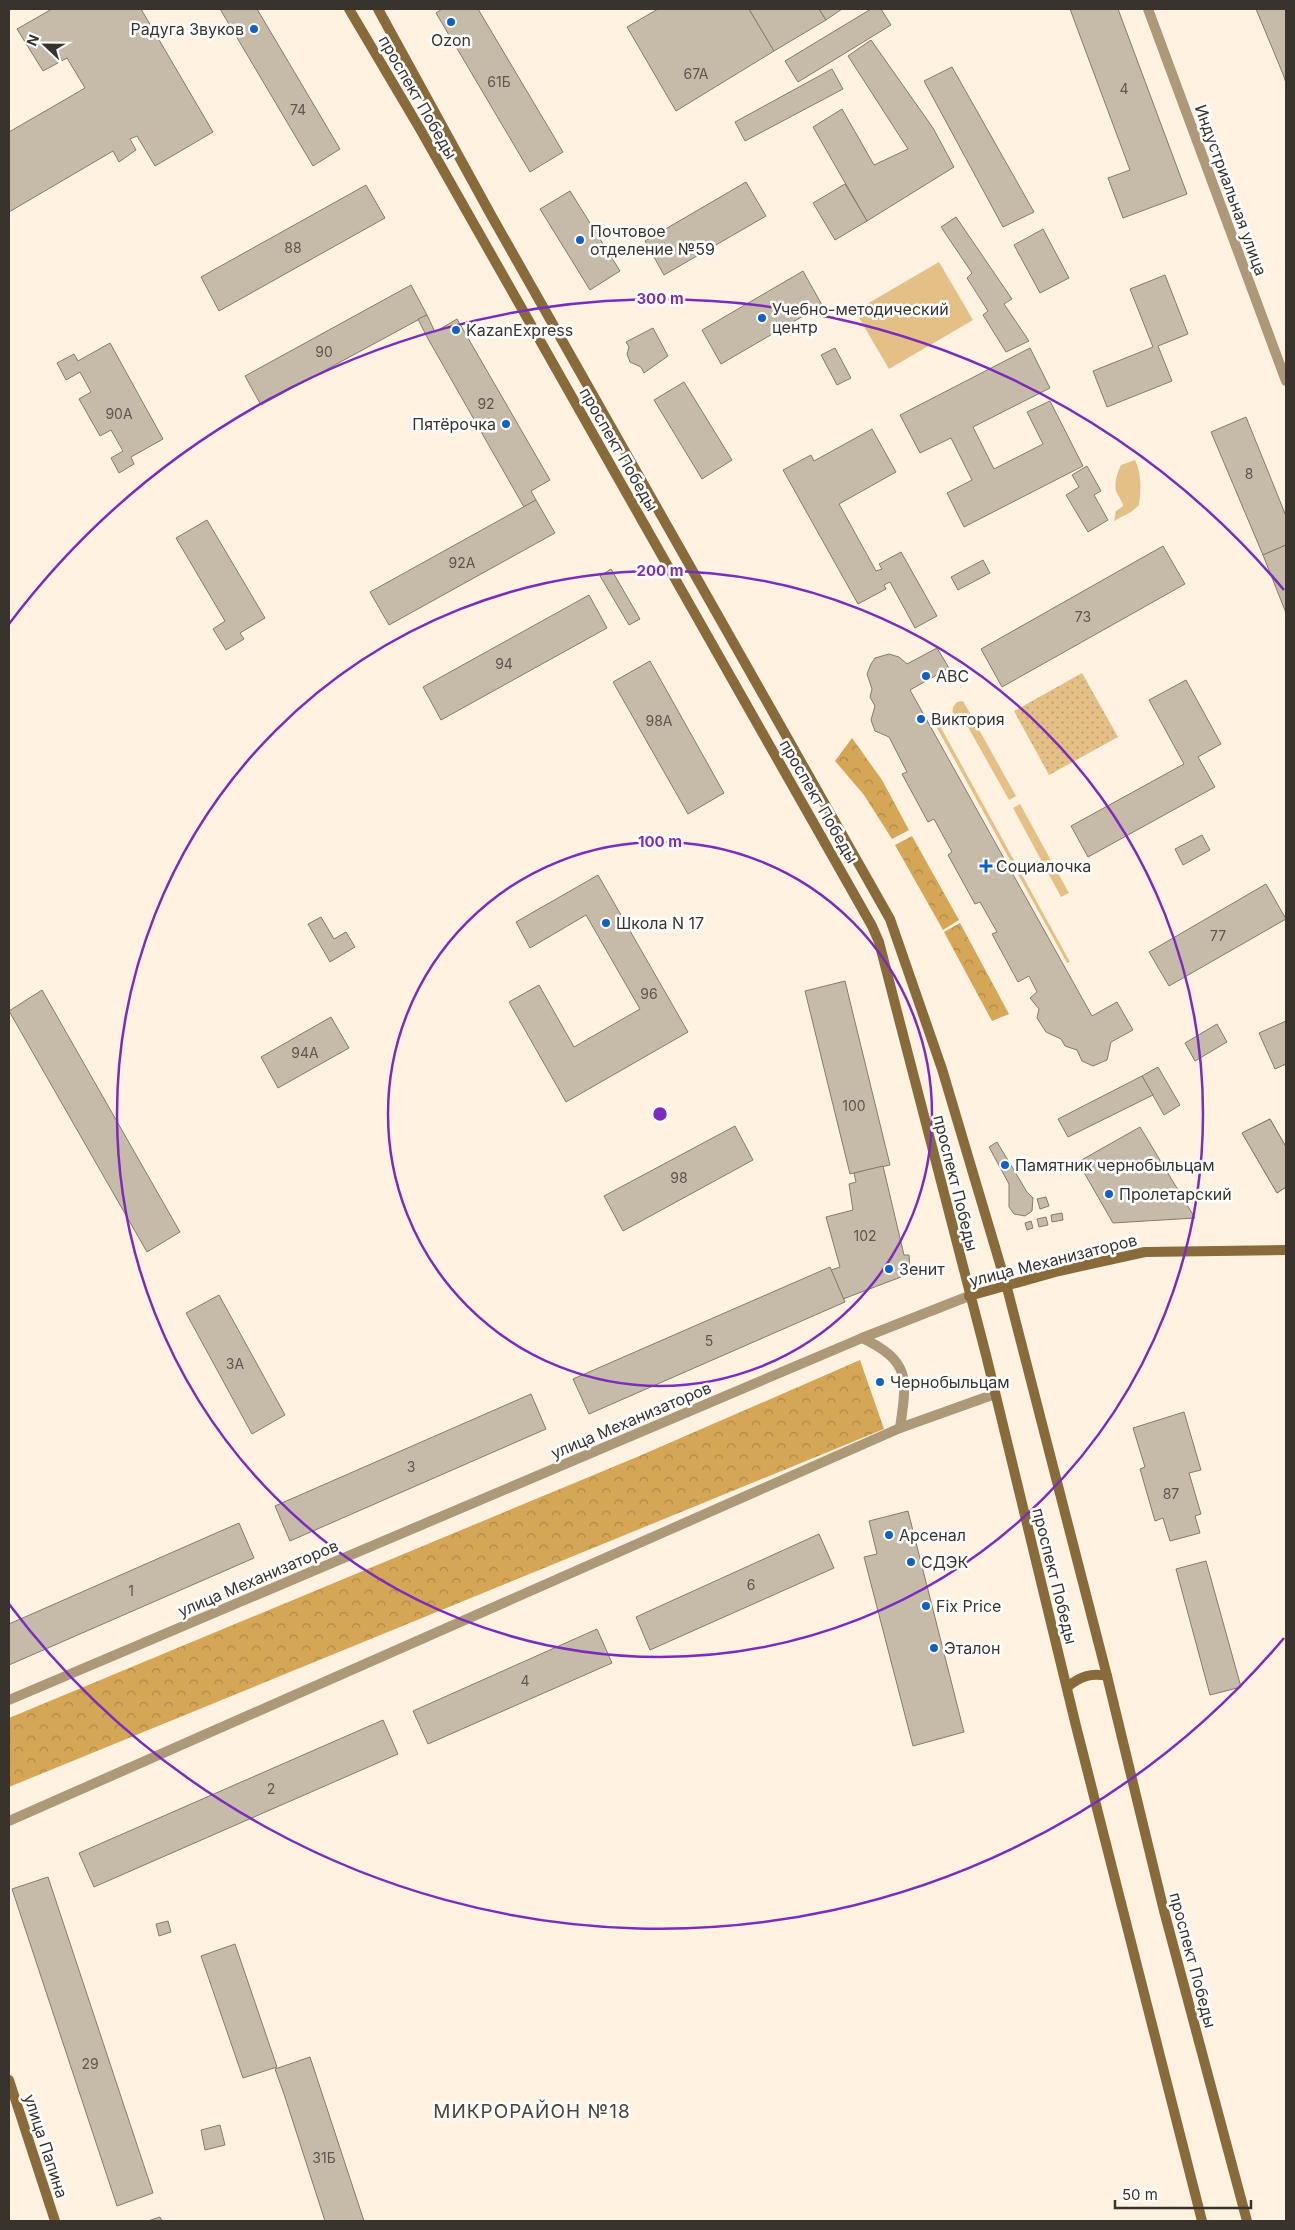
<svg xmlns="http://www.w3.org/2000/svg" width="1295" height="2230" viewBox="0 0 1295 2230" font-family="Inter,sans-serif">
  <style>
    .green { fill: #e5c086 }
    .forest { fill: url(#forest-crowns) }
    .park { fill: url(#park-dots) }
    .building { fill: #c6bba9; stroke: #867b6b }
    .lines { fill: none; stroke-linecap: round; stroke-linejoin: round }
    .street { stroke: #ad9878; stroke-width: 10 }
    .secondary { stroke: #896b3b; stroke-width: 10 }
    .ring { fill: none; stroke: #7b2cbf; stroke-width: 2.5 }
    .poi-dot { fill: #1060ca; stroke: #fff; stroke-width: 2 }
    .labels { text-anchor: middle; stroke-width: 5; stroke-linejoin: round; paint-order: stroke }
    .number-label { font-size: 14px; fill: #5c564c }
    .poi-label { font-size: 16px; fill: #38342d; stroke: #fff; text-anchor: start }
    .street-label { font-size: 16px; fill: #38342d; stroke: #fff }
    .quarter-label { font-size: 19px; letter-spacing: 1px; fill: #4e4435; stroke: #fff }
    .centre { fill: #7b2cbf; stroke: #fff; stroke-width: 2.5 }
    .ring-label { font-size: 15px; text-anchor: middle; font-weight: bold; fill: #7b2cbf; stroke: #fff; stroke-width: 5; stroke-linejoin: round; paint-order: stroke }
  </style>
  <defs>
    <pattern id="forest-crowns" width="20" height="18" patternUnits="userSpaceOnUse" patternTransform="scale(1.25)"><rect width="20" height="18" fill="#d6a657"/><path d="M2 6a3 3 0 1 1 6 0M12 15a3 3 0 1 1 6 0" fill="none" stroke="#af8848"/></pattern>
    <pattern id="park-dots" width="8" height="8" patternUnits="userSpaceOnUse" patternTransform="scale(1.25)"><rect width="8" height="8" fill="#e5c086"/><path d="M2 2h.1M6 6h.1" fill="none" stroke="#bb9d6e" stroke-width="1.8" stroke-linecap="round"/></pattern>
  </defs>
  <rect width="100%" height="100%" fill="#fff2e0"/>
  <g class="green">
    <path d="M939 262 973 320 889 369 855 311Z"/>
    <path d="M1135 460C1142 474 1141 490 1139 505L1131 512 1114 521 1116 511 1123 506C1122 500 1118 496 1116 491 1114 481 1117 474 1121 465Z"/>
    <path d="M963 701 1016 796 1009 800 968 727C958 724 951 719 953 707L957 702Z"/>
    <path d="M940 726 1070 962 1067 963 937 728Z"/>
    <path d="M1020 804 1069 893 1061 897 1013 808Z"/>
  </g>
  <g class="forest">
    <path d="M852 738 882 780 909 830 892 839 864 795 835 761Z"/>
    <path d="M912 836 959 920 943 930 895 845Z"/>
    <path d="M960 923 1009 1014 992 1021 944 932Z"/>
    <path d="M860 1360 884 1429 9 1787V1718L637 1457Z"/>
  </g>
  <path class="park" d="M1082 673 1118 737 1049 775 1014 711Z"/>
  <g class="building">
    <path d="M52 9H141L213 132 155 166 137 136 130 139 136 150 119 162 113 151 9 212V132L85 88 67 58 43 71 17 29Z"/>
    <path d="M220 9H257L340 149 313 166Z"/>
    <path d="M442 9H478L563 152 530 172 436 13Z"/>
    <path d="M658 9H749L774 51 676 111 627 27Z"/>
    <path d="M749 9H819L826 20 774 51Z"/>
    <path d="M819 9H842L826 20Z"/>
    <path d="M871 9H881L891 25 798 82 785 61Z"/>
    <path d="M1070 9H1118L1187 194 1123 218 1108 178 1130 170Z"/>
    <path d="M1256 9H1286V83L1283 74Z"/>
    <path d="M871 40 933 128 954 167 867 221 813 127 842 109 874 165 908 149 848 56Z"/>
    <path d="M952 67 1034 212 1003 227 924 81Z"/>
    <path d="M832 69 843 89 745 141 735 122Z"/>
    <path d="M746 182 766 216 664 275 645 241Z"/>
    <path d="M845 184 867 221 835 240 813 203Z"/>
    <path d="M366 185 385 218 219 311 201 277Z"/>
    <path d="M570 191 620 271 590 290 540 209Z"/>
    <path d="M956 217 1012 299 1004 304 1029 341 1006 352 983 315 988 311 967 278 972 273 941 227Z"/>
    <path d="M1043 229 1069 278 1040 293 1014 245Z"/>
    <path d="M803 271 822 305 721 364 702 330Z"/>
    <path d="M1165 275 1188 334 1158 346 1172 381 1107 407 1093 371 1153 347 1130 289Z"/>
    <path d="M411 285 427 315 261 405 245 376Z"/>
    <path d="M427 315 435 332 457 319 550 480 531 491 536 500 524 507 427 337 418 319Z"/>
    <path d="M653 328 668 356 644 373 641 367 630 362 627 354 629 347 626 342Z"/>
    <path d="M110 343 163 439 131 457 134 464 119 473 111 458 123 451 111 430 100 436 79 399 91 392 80 372 66 380 57 363 74 354 78 361Z"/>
    <path d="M835 348 851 378 837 385 821 355Z"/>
    <path d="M1030 348 1050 388 973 427 994 469 1043 444 1027 412 1050 401 1083 466 964 527 947 493 972 480 951 438 920 453 900 415Z"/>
    <path d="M684 382 732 460 702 479 654 400Z"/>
    <path d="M1246 417 1286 516V545L1263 555 1211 432Z"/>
    <path d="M872 429 896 472 839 504 876 571 882 569 879 564 901 552 937 616 915 628 890 582 884 585 886 589 858 604 783 470 811 455 814 461Z"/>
    <path d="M1087 466 1101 491 1094 495 1108 520 1088 532 1066 495 1079 487 1072 475Z"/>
    <path d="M536 500 555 533 389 625 370 592Z"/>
    <path d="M207 520 265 618 240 633 244 639 226 650 213 629 225 621 176 538Z"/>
    <path d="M1286 545V613L1263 555Z"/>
    <path d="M1163 546 1185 584 1002 687 981 649Z"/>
    <path d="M983 560 990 573 958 590 951 577Z"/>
    <path d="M611 569 640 619 629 625 600 576Z"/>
    <path d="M589 595 607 628 441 720 423 687Z"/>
    <path d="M937 648 949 668 910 690 1092 1016 1117 1002 1133 1030 1111 1042 1107 1060 1093 1066 1082 1061 1077 1050 1065 1046 1061 1039 1046 1032 1037 1018 1039 1009 1030 998 1037 992 1029 976 1018 982 992 934 997 932 980 902 975 904 948 855 952 852 934 819 928 822 902 774 907 772 889 737 875 731 871 720 875 706 870 697 872 689 867 674 871 664 875 658 889 654 899 657 907 664Z"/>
    <path d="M650 661 724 793 688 814 613 682Z"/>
    <path d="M1186 680 1221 744 1198 757 1215 787 1088 857 1071 826 1184 764 1149 700Z"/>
    <path d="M1202 835 1210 850 1183 865 1175 849Z"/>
    <path d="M598 875 688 1032 566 1102 509 1002 539 985 574 1047 640 1009 586 915 530 948 516 922Z"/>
    <path d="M1266 884 1286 919 1169 986 1149 952Z"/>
    <path d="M321 917 334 939 346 932 355 947 330 962 308 924Z"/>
    <path d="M845 981 890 1165 850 1174 805 991Z"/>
    <path d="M42 990 180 1232 147 1252 9 1011Z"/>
    <path d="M331 1017 349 1048 278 1088 261 1057Z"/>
    <path d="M1286 1021V1064L1275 1069 1259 1033Z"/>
    <path d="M1217 1024 1227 1042 1195 1061 1185 1043Z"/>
    <path d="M1158 1067 1180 1105 1164 1115 1142 1076Z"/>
    <path d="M1142 1076 1153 1095 1068 1137 1058 1119Z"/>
    <path d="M1270 1119 1286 1147V1187L1277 1193 1242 1133Z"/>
    <path d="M1270 1119 1286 1147V1187L1277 1193 1242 1133Z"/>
    <path d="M735 1126 753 1160 623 1231 604 1196Z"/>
    <path d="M1140 1127 1195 1218 1113 1223 1078 1162Z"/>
    <path d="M997 1142 1027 1192 1033 1198 1032 1211 1025 1216 1014 1214 1009 1207V1184L989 1147Z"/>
    <path d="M883 1166 904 1255H909L910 1268 901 1277 843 1299 831 1270 840 1267 826 1217 853 1210 849 1184 856 1182 854 1173Z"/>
    <path d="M1046 1197 1049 1206 1040 1209 1037 1199Z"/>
    <path d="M1062 1213 1063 1220 1052 1222 1051 1215Z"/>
    <path d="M1046 1217 1048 1225 1039 1227 1037 1219Z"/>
    <path d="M1031 1221 1033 1228 1027 1230 1025 1223Z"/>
    <path d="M830 1267 845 1302 589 1414 573 1379Z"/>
    <path d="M219 1295 285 1415 252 1434 186 1313Z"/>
    <path d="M531 1394 546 1429 290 1541 275 1506Z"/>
    <path d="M1184 1412 1201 1470 1189 1473 1201 1514 1195 1516 1200 1533 1170 1541 1163 1518 1155 1521 1140 1469 1145 1467 1133 1428Z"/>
    <path d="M908 1511 964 1732 913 1746 864 1557 877 1554 869 1521Z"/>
    <path d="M239 1523 254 1558 9 1665V1624Z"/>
    <path d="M819 1534 834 1568 650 1650 636 1617Z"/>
    <path d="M1206 1561 1241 1687 1210 1695 1176 1569Z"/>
    <path d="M597 1629 612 1663 428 1744 413 1711Z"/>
    <path d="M383 1720 398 1754 94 1887 79 1853Z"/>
    <path d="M48 1877 153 2193 117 2206 12 1889Z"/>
    <path d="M168 1921 171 1932 159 1936 156 1924Z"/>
    <path d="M235 1944 277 2067 243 2078 201 1956Z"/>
    <path d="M310 2057 364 2221H325L284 2094 275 2069Z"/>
    <path d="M220 2125 225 2145 205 2150 201 2130Z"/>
    <path d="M160 2217 162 2221H148Z"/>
  </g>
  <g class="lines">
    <g class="street">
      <path d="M1148 9 1286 381"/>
      <path d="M862 1338C911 1361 907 1379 900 1428"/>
      <path d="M9 1700 862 1338 969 1296"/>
      <path d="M9 1821 900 1428 995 1394"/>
    </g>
    <g class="secondary">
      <path d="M349 9 420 129 872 926 879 942 986 1355 1076 1726 1202 2221"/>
      <path d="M378 9 491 215 890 919 942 1069 1006 1284 1107 1676 1164 1911 1247 2221"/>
      <path d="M969 1296 1059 1271 1145 1252 1286 1250"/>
      <path d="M1067 1687C1080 1677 1091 1672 1107 1676"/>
      <path d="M9 2080 55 2221"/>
    </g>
  </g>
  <g class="ring">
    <circle cx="660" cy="1114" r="272"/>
    <circle cx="660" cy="1114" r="543"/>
    <path d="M1284 1638A815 815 0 0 1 9 1604M9 624A815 815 0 0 1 1284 590"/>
  </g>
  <g class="poi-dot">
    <circle cx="451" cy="22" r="5"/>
    <circle cx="254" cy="29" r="5"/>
    <circle cx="580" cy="240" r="5"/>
    <circle cx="762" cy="318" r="5"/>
    <circle cx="456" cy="330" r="5"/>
    <circle cx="506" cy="424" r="5"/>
    <circle cx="926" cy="676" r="5"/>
    <circle cx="921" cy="719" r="5"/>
    <path d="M983.5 858.5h5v5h5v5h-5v5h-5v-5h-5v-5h5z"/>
    <circle cx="606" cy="923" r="5"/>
    <circle cx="1005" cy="1165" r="5"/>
    <circle cx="1109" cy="1194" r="5"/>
    <circle cx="889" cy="1269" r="5"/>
    <circle cx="880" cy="1382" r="5"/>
    <circle cx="889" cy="1535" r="5"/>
    <circle cx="911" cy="1562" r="5"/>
    <circle cx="926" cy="1606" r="5"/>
    <circle cx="934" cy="1648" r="5"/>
  </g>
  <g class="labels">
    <g class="number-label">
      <text x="696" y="79">67А</text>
      <text x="499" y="87">61Б</text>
      <text x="1124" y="94">4</text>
      <text x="298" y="115">74</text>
      <text x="293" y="253">88</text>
      <text x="324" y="357">90</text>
      <text x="486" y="409">92</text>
      <text x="119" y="419">90А</text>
      <text x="1249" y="479">8</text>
      <text x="462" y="568">92А</text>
      <text x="1083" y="622">73</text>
      <text x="504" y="669">94</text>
      <text x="659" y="726">98А</text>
      <text x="1218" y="941">77</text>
      <text x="649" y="999">96</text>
      <text x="305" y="1058">94А</text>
      <text x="854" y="1111">100</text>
      <text x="679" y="1183">98</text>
      <text x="865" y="1241">102</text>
      <text x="709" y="1346">5</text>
      <text x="235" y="1369">3А</text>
      <text x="411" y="1472">3</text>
      <text x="1171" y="1499">87</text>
      <text x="751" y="1590">6</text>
      <text x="131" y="1596">1</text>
      <text x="525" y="1686">4</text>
      <text x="271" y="1794">2</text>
      <text x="90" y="2069">29</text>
      <text x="324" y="2163">31Б</text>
    </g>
    <g class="poi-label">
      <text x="244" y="35" text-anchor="end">Радуга Звуков</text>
      <text x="451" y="46" text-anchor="middle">Ozon</text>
      <text x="590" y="237">Почтовое<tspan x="590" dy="18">отделение №59</tspan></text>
      <text x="772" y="315">Учебно-методический<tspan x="772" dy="18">центр</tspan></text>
      <text x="466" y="336">KazanExpress</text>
      <text x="496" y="430" text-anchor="end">Пятёрочка</text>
      <text x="936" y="682">АВС</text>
      <text x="931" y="725">Виктория</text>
      <text x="996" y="872">Социалочка</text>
      <text x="616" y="929">Школа N 17</text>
      <text x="1015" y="1171">Памятник чернобыльцам</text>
      <text x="1119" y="1200">Пролетарский</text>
      <text x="899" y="1275">Зенит</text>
      <text x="890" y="1388">Чернобыльцам</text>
      <text x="899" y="1541">Арсенал</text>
      <text x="921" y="1568">СДЭК</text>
      <text x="936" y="1612">Fix Price</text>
      <text x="944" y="1654">Эталон</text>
    </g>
    <g class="street-label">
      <text transform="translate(418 97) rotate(60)" y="6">проспект Победы</text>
      <text transform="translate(1231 190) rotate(70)" y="6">Индустриальная улица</text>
      <text transform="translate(619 449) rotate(60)" y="6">проспект Победы</text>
      <text transform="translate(819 801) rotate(60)" y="6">проспект Победы</text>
      <text transform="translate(956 1183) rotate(76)" y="6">проспект Победы</text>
      <text transform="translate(1053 1260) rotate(-14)" y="6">улица Механизаторов</text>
      <text transform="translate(631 1420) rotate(-23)" y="6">улица Механизаторов</text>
      <text transform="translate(1055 1576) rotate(76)" y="6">проспект Победы</text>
      <text transform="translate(258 1578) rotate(-23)" y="6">улица Механизаторов</text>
      <text transform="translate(1193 1960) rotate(75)" y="6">проспект Победы</text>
      <text transform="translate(46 2146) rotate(72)" y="6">улица Папина</text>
    </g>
    <g class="quarter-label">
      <text x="532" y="2118">МИКРОРАЙОН №18</text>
    </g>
  </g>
  <circle cx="660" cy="1114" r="8" class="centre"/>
  <g class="ring-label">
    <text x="660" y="304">300 m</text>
    <text x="660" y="576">200 m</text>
    <text x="660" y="847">100 m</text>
  </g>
  <rect width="1295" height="2230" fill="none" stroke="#38342d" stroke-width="20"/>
  <g transform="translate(45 45) rotate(292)" stroke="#ffffff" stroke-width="4" paint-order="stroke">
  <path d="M0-4L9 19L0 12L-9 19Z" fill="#38342d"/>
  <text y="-8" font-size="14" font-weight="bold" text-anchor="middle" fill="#38342d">N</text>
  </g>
  <path d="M1115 2200v8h136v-8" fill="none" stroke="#38342d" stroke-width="2.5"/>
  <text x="1122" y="2200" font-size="15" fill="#38342d" stroke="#ffffff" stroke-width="4" paint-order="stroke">50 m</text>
</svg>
